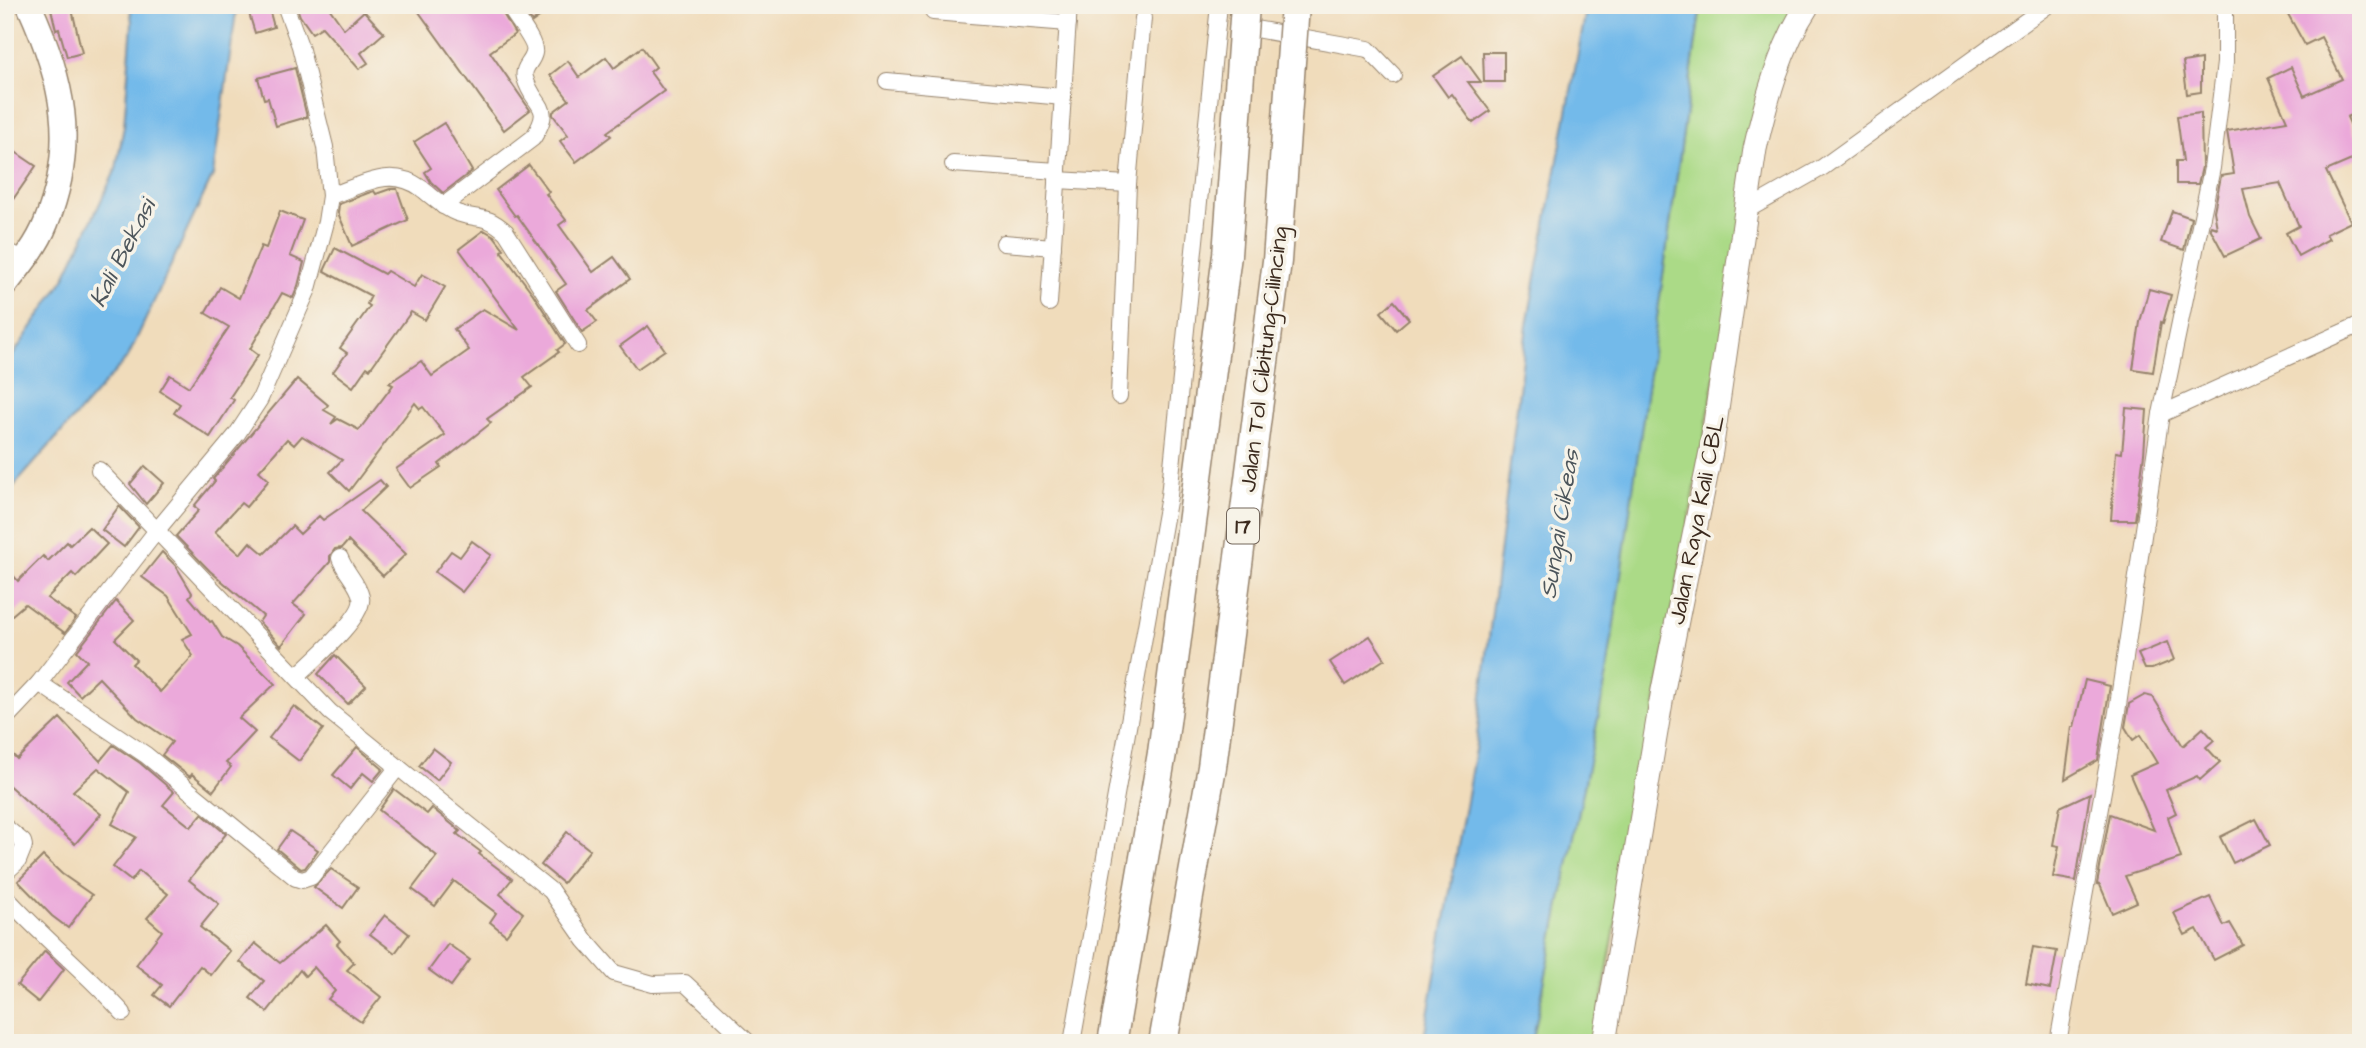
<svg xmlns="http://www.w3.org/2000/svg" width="2366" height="1048" viewBox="0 0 2366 1048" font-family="'Architects Daughter',sans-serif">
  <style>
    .green { fill: #abda87; stroke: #738252; stroke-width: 2 }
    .water { fill: #73baea; stroke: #577284; stroke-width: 2 }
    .building { fill: #eba9da }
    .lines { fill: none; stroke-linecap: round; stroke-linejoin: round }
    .street-casing { stroke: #96836c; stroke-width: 18 }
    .secondary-casing { stroke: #96836c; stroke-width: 25 }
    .primary-casing { stroke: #96836c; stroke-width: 27 }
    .street { stroke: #fff; stroke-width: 16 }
    .secondary { stroke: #fff; stroke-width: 23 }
    .primary { stroke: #fff; stroke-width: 24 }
    .highway-bridge-casing { stroke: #96836c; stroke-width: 31; stroke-linecap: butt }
    .highway-bridge { stroke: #fff; stroke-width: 28 }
    .labels { text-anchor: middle; stroke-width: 7; stroke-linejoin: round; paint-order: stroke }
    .shield { fill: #f7f3e8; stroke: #73665b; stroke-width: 2 }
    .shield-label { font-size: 21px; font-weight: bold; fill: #3b2a1e }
    .street-label { font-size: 23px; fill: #3b2a1e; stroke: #f7f3e8 }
    .water-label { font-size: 24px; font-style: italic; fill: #4c555b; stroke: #f7f3e8 }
  </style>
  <rect width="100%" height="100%" fill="#f7f3e8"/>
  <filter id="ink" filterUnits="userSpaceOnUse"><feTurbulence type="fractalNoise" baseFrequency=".0143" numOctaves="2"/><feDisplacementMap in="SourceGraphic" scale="14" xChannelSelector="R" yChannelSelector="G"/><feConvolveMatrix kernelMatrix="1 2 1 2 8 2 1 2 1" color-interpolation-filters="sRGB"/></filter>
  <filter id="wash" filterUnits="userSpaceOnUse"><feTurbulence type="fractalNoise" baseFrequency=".00686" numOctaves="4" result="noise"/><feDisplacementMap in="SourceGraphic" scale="28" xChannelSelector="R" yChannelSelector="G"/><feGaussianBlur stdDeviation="1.57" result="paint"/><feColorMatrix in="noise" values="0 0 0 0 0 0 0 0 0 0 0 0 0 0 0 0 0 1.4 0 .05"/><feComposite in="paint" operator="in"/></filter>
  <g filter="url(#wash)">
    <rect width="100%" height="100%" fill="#f0dcbb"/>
    <path class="green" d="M1701 5H1808L1762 120 1594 1043H1532L1564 885 1633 486Z"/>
    <g class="water">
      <path d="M130 5H237L213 175 128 357 5 496V367L64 279 116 169 124 126 132 23Z"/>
      <path d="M1587 5H1701L1607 674 1532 1043H1423L1476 744 1527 325Z"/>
    </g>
    <g id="blocks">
      <g class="building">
        <path d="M65 5H71L82 53 67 57 59 29 56 30 51 9Z"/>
        <path d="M268 5 274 27 255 33 248 10Z"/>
        <path d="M296 5H327L344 29 364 11 384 33 361 53 368 63 359 69 322 27 312 33 300 16Z"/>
        <path d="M414 5H498L515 34 490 52 530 110 504 130Z"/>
        <path d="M521 5H556L532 22Z"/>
        <path d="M2283 5H2361V111L2347 117 2361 148V156L2326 171 2351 222 2326 234 2329 239 2298 256 2286 233 2299 226 2280 183 2243 189 2250 217 2261 239 2225 256 2210 228 2211 226 2217 228 2214 211 2221 176 2234 174 2227 131 2287 121 2268 78 2291 67 2304 96 2342 79 2321 37 2305 45Z"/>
        <path d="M642 47 656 67 650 72 664 91 607 132 611 136 576 162 560 141 568 135 553 115V112L569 100 550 75 568 61 579 77 606 57 614 68Z"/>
        <path d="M1483 52H1504V82H1484Z"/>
        <path d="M1462 56 1481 82H1468L1490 111 1473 123 1452 94 1448 97 1433 76Z"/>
        <path d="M2201 59V92L2187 94 2183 62Z"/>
        <path d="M295 68 307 117 276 126 268 98 264 99 258 78Z"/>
        <path d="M2201 113 2202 167 2198 184H2176V161H2183L2177 116Z"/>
        <path d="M444 123 472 171 443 193 431 182 425 172 431 168 414 142Z"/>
        <path d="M5 145 36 166 5 211Z"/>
        <path d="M529 165 549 192 546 194 566 220 559 225 593 272 614 257 630 279 588 310 597 322 582 332 556 291 566 284 517 215 515 216 496 190Z"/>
        <path d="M390 189H397L408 220 352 246 338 213 339 204 368 193 374 191 376 194Z"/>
        <path d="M280 211 303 220 290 256 304 262 298 286 293 298 282 293 250 349 258 355 230 397 234 400 210 437 174 413 180 404 160 391 170 375 189 387 229 327 205 313 220 287 239 298 261 246 266 248Z"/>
        <path d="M2172 211 2191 218 2184 250 2161 242Z"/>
        <path d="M484 230 494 236 504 249 501 251 533 294 565 344 557 350 559 352 524 377 532 387 487 419 491 423 439 464 441 467 410 488 396 469 445 435 423 407 420 409 415 403 349 491 330 472 342 460 302 436 294 445 287 439 259 471 269 480 246 507 241 503 215 532 240 554 250 542 264 554 292 526 300 534 319 516 323 520 380 480 386 487 361 511 406 554 383 576 348 541 342 548 335 549 330 556V562L293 604 306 614 281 646 259 622 263 616 210 571 176 536 199 510 194 506 215 481 213 479 297 379 328 405 324 410 336 417 331 424 338 419 359 430 393 385 389 383 421 361 432 376 469 350 454 329 483 309 519 330 459 249Z"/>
        <path d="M335 248 384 274 387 271 414 287 422 274 445 287 425 320 411 312 370 369 367 367 353 387 333 372 347 353 340 348 370 306 367 304 371 296 324 271Z"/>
        <path d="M2149 289 2171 295 2163 323 2161 322 2153 372 2133 369 2140 322Z"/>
        <path d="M1394 301 1409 319 1396 330 1381 312Z"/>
        <path d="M648 326 665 350 637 369 620 346Z"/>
        <path d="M2126 408 2147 410 2144 454 2135 520H2111L2116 452 2122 453Z"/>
        <path d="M145 466 164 483 146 504 130 484Z"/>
        <path d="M119 506 139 527 124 547 102 530Z"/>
        <path d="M89 527 107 544 76 577 72 573 47 598 76 618 65 633 25 604 5 621V566L18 581 43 556 48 561 67 542 70 545Z"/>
        <path d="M472 541 491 555 462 592 435 572 451 551 460 557Z"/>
        <path d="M162 552 176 566 192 593 189 597 210 622 212 621 222 637 237 646 275 684 239 718 255 732 226 763 231 767 213 791 192 774 190 777 162 755 172 742 137 718 99 678 80 696 67 682 87 661 77 651 116 601 134 620 115 639 136 660 132 664 160 692 193 656 182 639 192 634 168 596 142 577Z"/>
        <path d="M1370 636 1385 659 1345 685 1330 662Z"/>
        <path d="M2167 642 2174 660 2152 669H2145L2138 654Z"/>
        <path d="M335 655 366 686 348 704 318 674Z"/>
        <path d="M2085 680 2110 686 2098 760 2065 779 2072 727H2074Z"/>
        <path d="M2145 695 2153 697 2183 746 2203 728 2214 740 2206 747 2220 762 2200 780 2197 776 2166 790 2176 813 2168 817 2181 858 2125 876 2137 902 2112 913 2100 885 2097 884 2110 814 2154 830 2130 775 2157 763 2140 735 2133 740 2125 727 2129 704Z"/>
        <path d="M294 706 323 729 299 761 269 738Z"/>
        <path d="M60 718 100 761 113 745 140 763 174 792 163 805 191 827 202 814 226 834 189 880 219 904 200 927 230 951 211 975 200 966 169 1006 154 995 162 985 136 965 162 931 147 918 168 894 139 871 131 881 113 867 136 837 112 824 129 792 98 768 73 791 101 814 75 844 5 782V747L17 759Z"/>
        <path d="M357 747 383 769 373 781 363 773 350 789 333 775Z"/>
        <path d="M433 748 451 762 437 780 419 766Z"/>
        <path d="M394 789 427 814 432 808 460 831 457 834 481 852 479 854 512 879 500 894 523 913 506 935 490 922 496 913 454 881 435 906 412 889 437 856 379 810Z"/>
        <path d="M2090 793 2076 881 2053 877 2059 846 2053 845 2060 807Z"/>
        <path d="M2256 819 2270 845 2233 863 2220 837Z"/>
        <path d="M290 831 318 850 305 868 301 869 277 849Z"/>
        <path d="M567 832 590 850 563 883 541 865Z"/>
        <path d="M43 856 62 874 92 895 68 928 52 916 18 881Z"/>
        <path d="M331 869 358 887 343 908 314 887Z"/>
        <path d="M2210 897 2224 926 2230 923 2243 945 2214 960 2197 929 2185 935 2174 913Z"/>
        <path d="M385 915 409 934 395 953 370 934Z"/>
        <path d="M326 925 340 941 337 944 354 963 347 970 381 997 361 1022 328 999 335 991 314 967 305 976 300 970 267 1012 250 998 264 981 240 962 255 943 280 963Z"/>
        <path d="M448 944 470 960 451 986 429 970Z"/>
        <path d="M2033 947 2057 951 2050 989 2026 984Z"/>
        <path d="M45 951 64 969 38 1002 17 985Z"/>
      </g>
    </g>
  </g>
  <g filter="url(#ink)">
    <use href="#blocks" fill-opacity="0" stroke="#96836c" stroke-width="2"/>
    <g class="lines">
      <defs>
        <g id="street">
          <path d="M933 12 1068 23"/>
          <path d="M1238 26 1368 49 1393 75"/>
          <path d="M887 81 1063 97"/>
          <path d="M953 164 1058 171"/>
          <path d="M1057 180 1128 184 1143 18"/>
          <path d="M330 196C363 185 390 166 421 188 433 197 443 208 457 213 480 221 485 213 506 232L578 345"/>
          <path d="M443 206 533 138C555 104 534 109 525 78 522 67 532 63 534 53 537 43 514 15 508 5"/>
          <path d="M1747 210 1823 167 2048 5"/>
          <path d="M1004 243 1053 247"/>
          <path d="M5 251 25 259"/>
          <path d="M1049 303 1069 5"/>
          <path d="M1119 396 1128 184"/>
          <path d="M2161 414 2361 324"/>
          <path d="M99 470 330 712 551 891 585 940 614 973 653 984 685 983 749 1043"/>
          <path d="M297 676C310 663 366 616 361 597 358 583 345 572 340 558"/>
          <path d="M39 683 146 755 296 878 302 880 311 877 398 767"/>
          <path d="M5 719 39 683 158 529 237 434 260 399 308 289 326 222 330 196 325 147 300 46 285 5"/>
          <path d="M5 827 23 842 24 846 18 861 5 873"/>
          <path d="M5 896C42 937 86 972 123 1013"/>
          <path d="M1072 1043 1169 496 1219 5"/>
          <path d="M2058 1043 2117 712 2161 414 2212 168 2225 63V5"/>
        </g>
        <path id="secondary" d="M1604 1043 1663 690 1711 451 1755 149C1766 101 1780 47 1808 5"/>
        <path id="primary" d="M5 285C20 266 37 246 46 223 78 143 63 80 29 5"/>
      </defs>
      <use href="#street" class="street-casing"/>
      <use href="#secondary" class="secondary-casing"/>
      <use href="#primary" class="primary-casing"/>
      <use href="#street" class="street"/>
      <use href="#secondary" class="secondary"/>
      <use href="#primary" class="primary"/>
      <defs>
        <g id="highway-bridge">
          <path d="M1112 1043 1162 753 1227 255 1245 5"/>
          <path d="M1163 1043 1212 767 1277 261 1295 5"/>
        </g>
      </defs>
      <use href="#highway-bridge" class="highway-bridge-casing"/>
      <use href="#highway-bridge" class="highway-bridge"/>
    </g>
  </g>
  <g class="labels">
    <rect class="shield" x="1227" y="508.5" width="32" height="35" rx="5"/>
    <g class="shield-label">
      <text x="1243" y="533">17</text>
    </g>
    <g class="street-label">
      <text transform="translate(1263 359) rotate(-83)" y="8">Jalan Tol Cibitung–Cilincing</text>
      <text transform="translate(1696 520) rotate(-79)" y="8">Jalan Raya Kali CBL</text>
    </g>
    <g class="water-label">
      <text transform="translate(122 253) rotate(-63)" y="8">Kali Bekasi</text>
      <text transform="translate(1559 524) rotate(-81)" y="8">Sungai Cikeas</text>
    </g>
  </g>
  <rect width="2366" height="1048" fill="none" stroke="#f7f3e8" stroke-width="28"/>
</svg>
